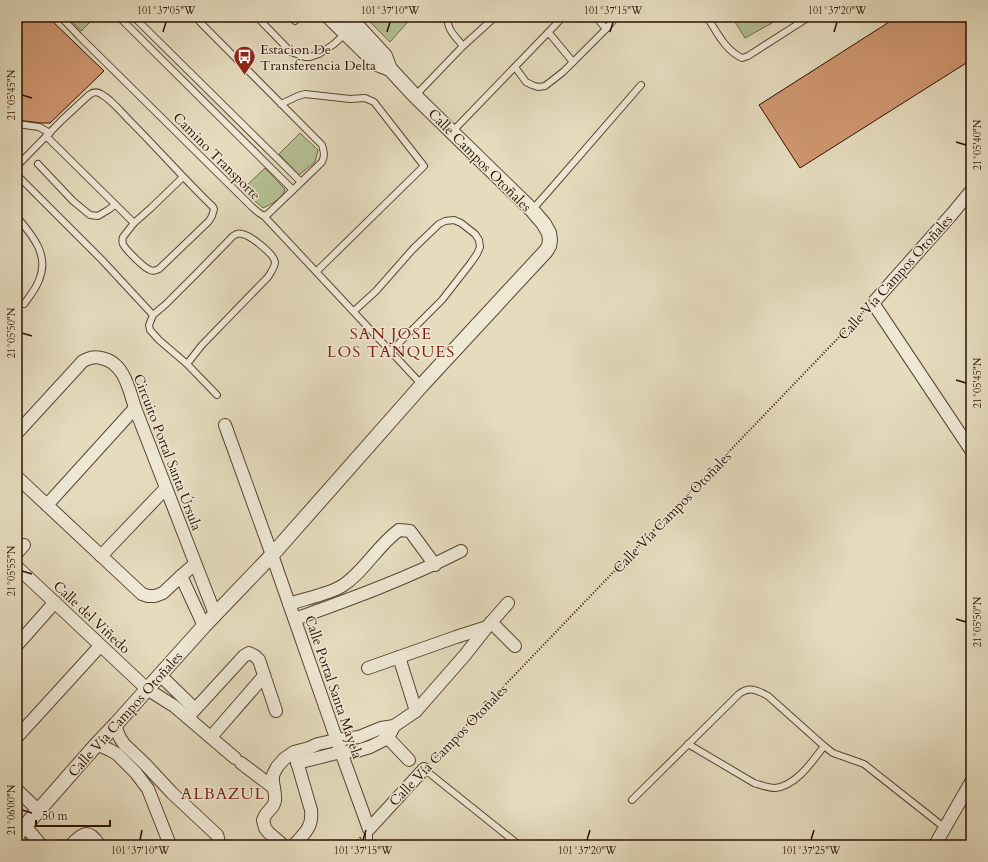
<svg xmlns="http://www.w3.org/2000/svg" width="988" height="862" viewBox="0 0 988 862" font-family="Cardo,serif">
  <style>
    .green { fill: #b4c092; stroke: #71684a }
    .building { fill: #d09871; stroke: #2e1103 }
    .lines { fill: none; stroke-linecap: round; stroke-linejoin: round }
    .service-casing { stroke: #5c4432; stroke-width: 8 }
    .minor-casing { stroke: #5c4432; stroke-width: 14 }
    .tertiary-casing { stroke: #5c4432; stroke-width: 16 }
    .path { stroke: #2e1103; stroke-width: 2; stroke-dasharray: 1 2; stroke-linecap: butt }
    .service { stroke: #eee8d5; stroke-width: 6 }
    .minor { stroke: #eee8d5; stroke-width: 12 }
    .tertiary { stroke: #eee8d5; stroke-width: 14 }
    .ticks { fill: none; stroke: #2e1103; stroke-width: 1.5 }
    .labels { text-anchor: middle; stroke-width: 3; stroke-linejoin: round; paint-order: stroke }
    .poi-label { font-size: 14px; fill: #2e1103; stroke: #eee8d5; text-anchor: start }
    .street-label { font-size: 14px; fill: #2e1103; stroke: #eee8d5 }
    .quarter-label { font-size: 16px; letter-spacing: 1px; fill: #7a1f14; stroke: #eee8d5 }
    .neatline { fill: none; stroke: #2e1103; stroke-width: 1.5 }
    .ticks-label { font-size: 10px; text-anchor: middle; fill: #2e1103 }
  </style>
  <rect width="100%" height="100%" fill="#e5dcbe"/>
  <filter id="stains"><feTurbulence type="fractalNoise" baseFrequency=".005" numOctaves="4"/><feColorMatrix values="0 0 0 0 .2 0 0 0 0 .09 0 0 0 0 .02 0 0 0 .5 -.17"/></filter>
  <radialGradient id="worn" r=".72"><stop offset=".6" stop-color="#630" stop-opacity="0"/><stop offset="1" stop-color="#630" stop-opacity=".3"/></radialGradient>
  <g class="green">
    <path d="M68 17H95L81 31Z"/>
    <path d="M365 17H412L390 42Z"/>
    <path d="M732 17H778L779 19 745 38Z"/>
    <path d="M300 133 318 150 315 162 299 175 279 154Z"/>
    <path d="M265 168 282 186 285 189C283 199 271 204 263 208L246 193 243 189Z"/>
  </g>
  <g class="building">
    <path d="M17 17H48L104 71 50 123H40L17 120Z"/>
    <path d="M897 17H971V60L800 168 759 105Z"/>
  </g>
  <g class="lines">
    <defs>
      <g id="service">
        <path d="M61 17 79 36 252 207 259 213 264 216 422 385"/>
        <path d="M119 17 293 190"/>
        <path d="M134 17 301 182"/>
        <path d="M195 17 322 145C324 152 325 156 322 162L268 214 264 216"/>
        <path d="M257 17 291 52 305 57H310L319 54 334 44 346 33"/>
        <path d="M291 17 295 21"/>
        <path d="M448 17C446 29 456 37 463 46"/>
        <path d="M596 17 606 29"/>
        <path d="M707 17C717 32 725 50 742 58L748 56 809 17"/>
        <path d="M549 33 573 62"/>
        <path d="M515 67 526 82 532 85 538 87 545 86 563 72 606 29 616 17"/>
        <path d="M415 96 463 46 495 17"/>
        <path d="M281 104 298 96 305 94 350 99 365 98 374 102 424 166 317 271"/>
        <path d="M17 124 39 127 50 133"/>
        <path d="M452 132 563 17"/>
        <path d="M46 136 134 223"/>
        <path d="M38 164 73 201 90 215 98 216 108 210 115 205"/>
        <path d="M17 166 62 120 89 95C93 92 96 91 101 94 112 100 121 112 130 121 158 149 184 179 213 207L214 209 212 216 209 221 159 269C156 270 154 272 150 270 144 268 125 249 123 244 122 241 122 240 123 237L134 223 151 208 183 177"/>
        <path d="M17 175 102 260 153 315"/>
        <path d="M532 210 548 192 641 85"/>
        <path d="M17 217C32 235 50 255 39 280 36 289 29 297 24 304"/>
        <path d="M354 311 376 291 413 249 439 224 445 221 454 220 461 223 475 234 479 240 480 247 477 254 470 264 442 300 391 351"/>
        <path d="M187 364 202 345 268 277C271 272 275 267 275 262 274 254 250 235 242 234 239 233 236 234 233 236L198 272 166 304 153 315 149 325 150 330 159 340 187 364 217 395"/>
        <path d="M688 744 754 783C761 785 768 788 775 788 796 786 812 762 824 746"/>
        <path d="M424 769 519 845"/>
        <path d="M632 800 739 694C749 686 757 690 768 696L824 746 833 753 864 764 921 809 945 828"/>
        <path d="M369 829V845"/>
      </g>
      <g id="minor">
        <path d="M971 191 952 214 873 303 971 450"/>
        <path d="M225 425 272 555 341 752 369 829 424 769"/>
        <path d="M17 433 83 361C89 358 94 356 101 358 124 362 129 389 135 408L215 614"/>
        <path d="M17 477 142 594 148 596H155L163 593 181 576 195 564"/>
        <path d="M47 505 135 408"/>
        <path d="M17 553 24 545"/>
        <path d="M101 556 166 488"/>
        <path d="M17 567 147 689 174 706 235 758"/>
        <path d="M181 576 204 626"/>
        <path d="M289 604C304 599 329 594 342 586 364 572 377 546 399 530L410 531 435 565"/>
        <path d="M295 619C351 599 408 578 461 551"/>
        <path d="M491 622 515 646"/>
        <path d="M17 645 55 602"/>
        <path d="M399 657 416 711"/>
        <path d="M368 668 456 637 487 627"/>
        <path d="M160 675 195 709"/>
        <path d="M188 717 244 656 249 653 255 656 259 660 276 711"/>
        <path d="M116 724 117 731 120 738 124 744 145 764 172 793 217 835C219 839 218 841 216 845"/>
        <path d="M384 732 388 738 409 760"/>
        <path d="M17 737 100 646"/>
        <path d="M211 737 264 676"/>
        <path d="M96 745 103 747 110 750 117 754 136 773 148 789 170 845"/>
        <path d="M241 763 274 788"/>
        <path d="M297 763 341 752 357 751 370 747 388 738 394 726"/>
        <path d="M17 790 39 811"/>
        <path d="M25 826 41 845"/>
        <path d="M17 841 23 845"/>
        <path d="M71 845C82 833 89 828 99 845"/>
        <path d="M283 845 269 833 265 828 263 820 266 814 273 806 275 801V795L273 782V775L277 767 284 759 294 752 309 748 318 744 336 740 359 737 381 728 394 726 416 711 465 655 487 627 508 603"/>
        <path d="M294 845C305 833 313 827 311 810L295 755"/>
        <path d="M935 845 971 782"/>
      </g>
      <g id="tertiary">
        <path d="M329 17 377 64 390 69"/>
        <path d="M17 835 96 745 116 724 204 626 272 555 422 385 546 251 549 246 550 240 549 233 544 224 532 210 415 96 390 69 385 56 349 17"/>
      </g>
    </defs>
    <use href="#service" class="service-casing"/>
    <use href="#minor" class="minor-casing"/>
    <use href="#tertiary" class="tertiary-casing"/>
    <g class="path">
      <path d="M431 762 866 309"/>
      <path d="M354 845 361 837"/>
    </g>
    <use href="#service" class="service"/>
    <use href="#minor" class="minor"/>
    <use href="#tertiary" class="tertiary"/>
  </g>
  <path class="ticks" d="M163 32 166 22M387 32 390 22M610 32 613 22M834 32 837 22M22 95 32 98M956 142 966 145M22 333 32 336M956 380 966 383M22 571 32 574M956 619 966 622M22 810 32 813M140 840 142 830M363 840 366 830M587 840 590 830M811 840 814 830"/>
  <defs>
    <symbol id="bus-pin" viewBox="-11 -11 22 30"><path d="M0 17L-7.5 6A9.5 9.5 0 1 1 7.5 6Z" fill="#8f2418" stroke="#eee8d5"/><path d="M-5-6H5V4H4V6H2V4H-2V6H-4V4H-5ZM-3.5-4V0h7V-4ZM-3.5 1.2v1.5H-2V1.2ZM2 1.2v1.5H3.5V1.2Z" fill="#fff"/></symbol>
  </defs>
  <g fill-rule="evenodd">
    <use href="#bus-pin" x="232" y="44" width="25" height="34"/>
  </g>
  <g class="labels">
    <g class="poi-label">
      <text x="260" y="54">Estacion De<tspan x="260" dy="16">Transferencia Delta</tspan></text>
    </g>
    <g class="street-label">
      <text transform="translate(217 156) rotate(45)" y="5">Camino Transporte</text>
      <text transform="translate(480 160) rotate(45)" y="5">Calle Campos Otoñales</text>
      <text transform="translate(895 277) rotate(-48)" y="5">Calle Vía Campos Otoñales</text>
      <text transform="translate(168 452) rotate(69)" y="5">Circuito Portal Santa Úrsula</text>
      <text transform="translate(672 512) rotate(-46)" y="5">Calle Vía Campos Otoñales</text>
      <text transform="translate(92 617) rotate(43)" y="5">Calle del Viñedo</text>
      <text transform="translate(334 687) rotate(71)" y="5">Calle Portal Santa Mayela</text>
      <text transform="translate(125 714) rotate(-48)" y="5">Calle Vía Campos Otoñales</text>
      <text transform="translate(448 745) rotate(-46)" y="5">Calle Vía Campos Otoñales</text>
    </g>
    <g class="quarter-label">
      <text x="391" y="339">SAN JOSE<tspan x="391" dy="18">LOS TANQUES</tspan></text>
      <text x="223" y="799">ALBAZUL</text>
    </g>
  </g>
  <rect width="988" height="862" fill="none" stroke="#e5dcbe" stroke-width="44"/>
  <path d="M36 820v6h74v-6" fill="none" stroke="#2e1103" stroke-width="2"/>
  <text x="42" y="820" font-size="12" fill="#2e1103" stroke="#eee8d5" stroke-width="3" paint-order="stroke">50 m</text>
  <rect x="22" y="22" width="944" height="818" class="neatline"/>
  <g class="ticks-label">
    <text x="166" y="14">101°37'05"W</text>
    <text x="390" y="14">101°37'10"W</text>
    <text x="613" y="14">101°37'15"W</text>
    <text x="837" y="14">101°37'20"W</text>
    <text transform="translate(11 95) rotate(-90)" y="4">21°05'45"N</text>
    <text transform="translate(977 145) rotate(-90)" y="4">21°05'40"N</text>
    <text transform="translate(11 333) rotate(-90)" y="4">21°05'50"N</text>
    <text transform="translate(977 383) rotate(-90)" y="4">21°05'45"N</text>
    <text transform="translate(11 571) rotate(-90)" y="4">21°05'55"N</text>
    <text transform="translate(977 622) rotate(-90)" y="4">21°05'50"N</text>
    <text transform="translate(11 810) rotate(-90)" y="4">21°06'00"N</text>
    <text x="140" y="854">101°37'10"W</text>
    <text x="363" y="854">101°37'15"W</text>
    <text x="587" y="854">101°37'20"W</text>
    <text x="811" y="854">101°37'25"W</text>
  </g>
  <rect width="100%" height="100%" filter="url(#stains)"/>
  <rect width="100%" height="100%" fill="url(#worn)"/>
</svg>
